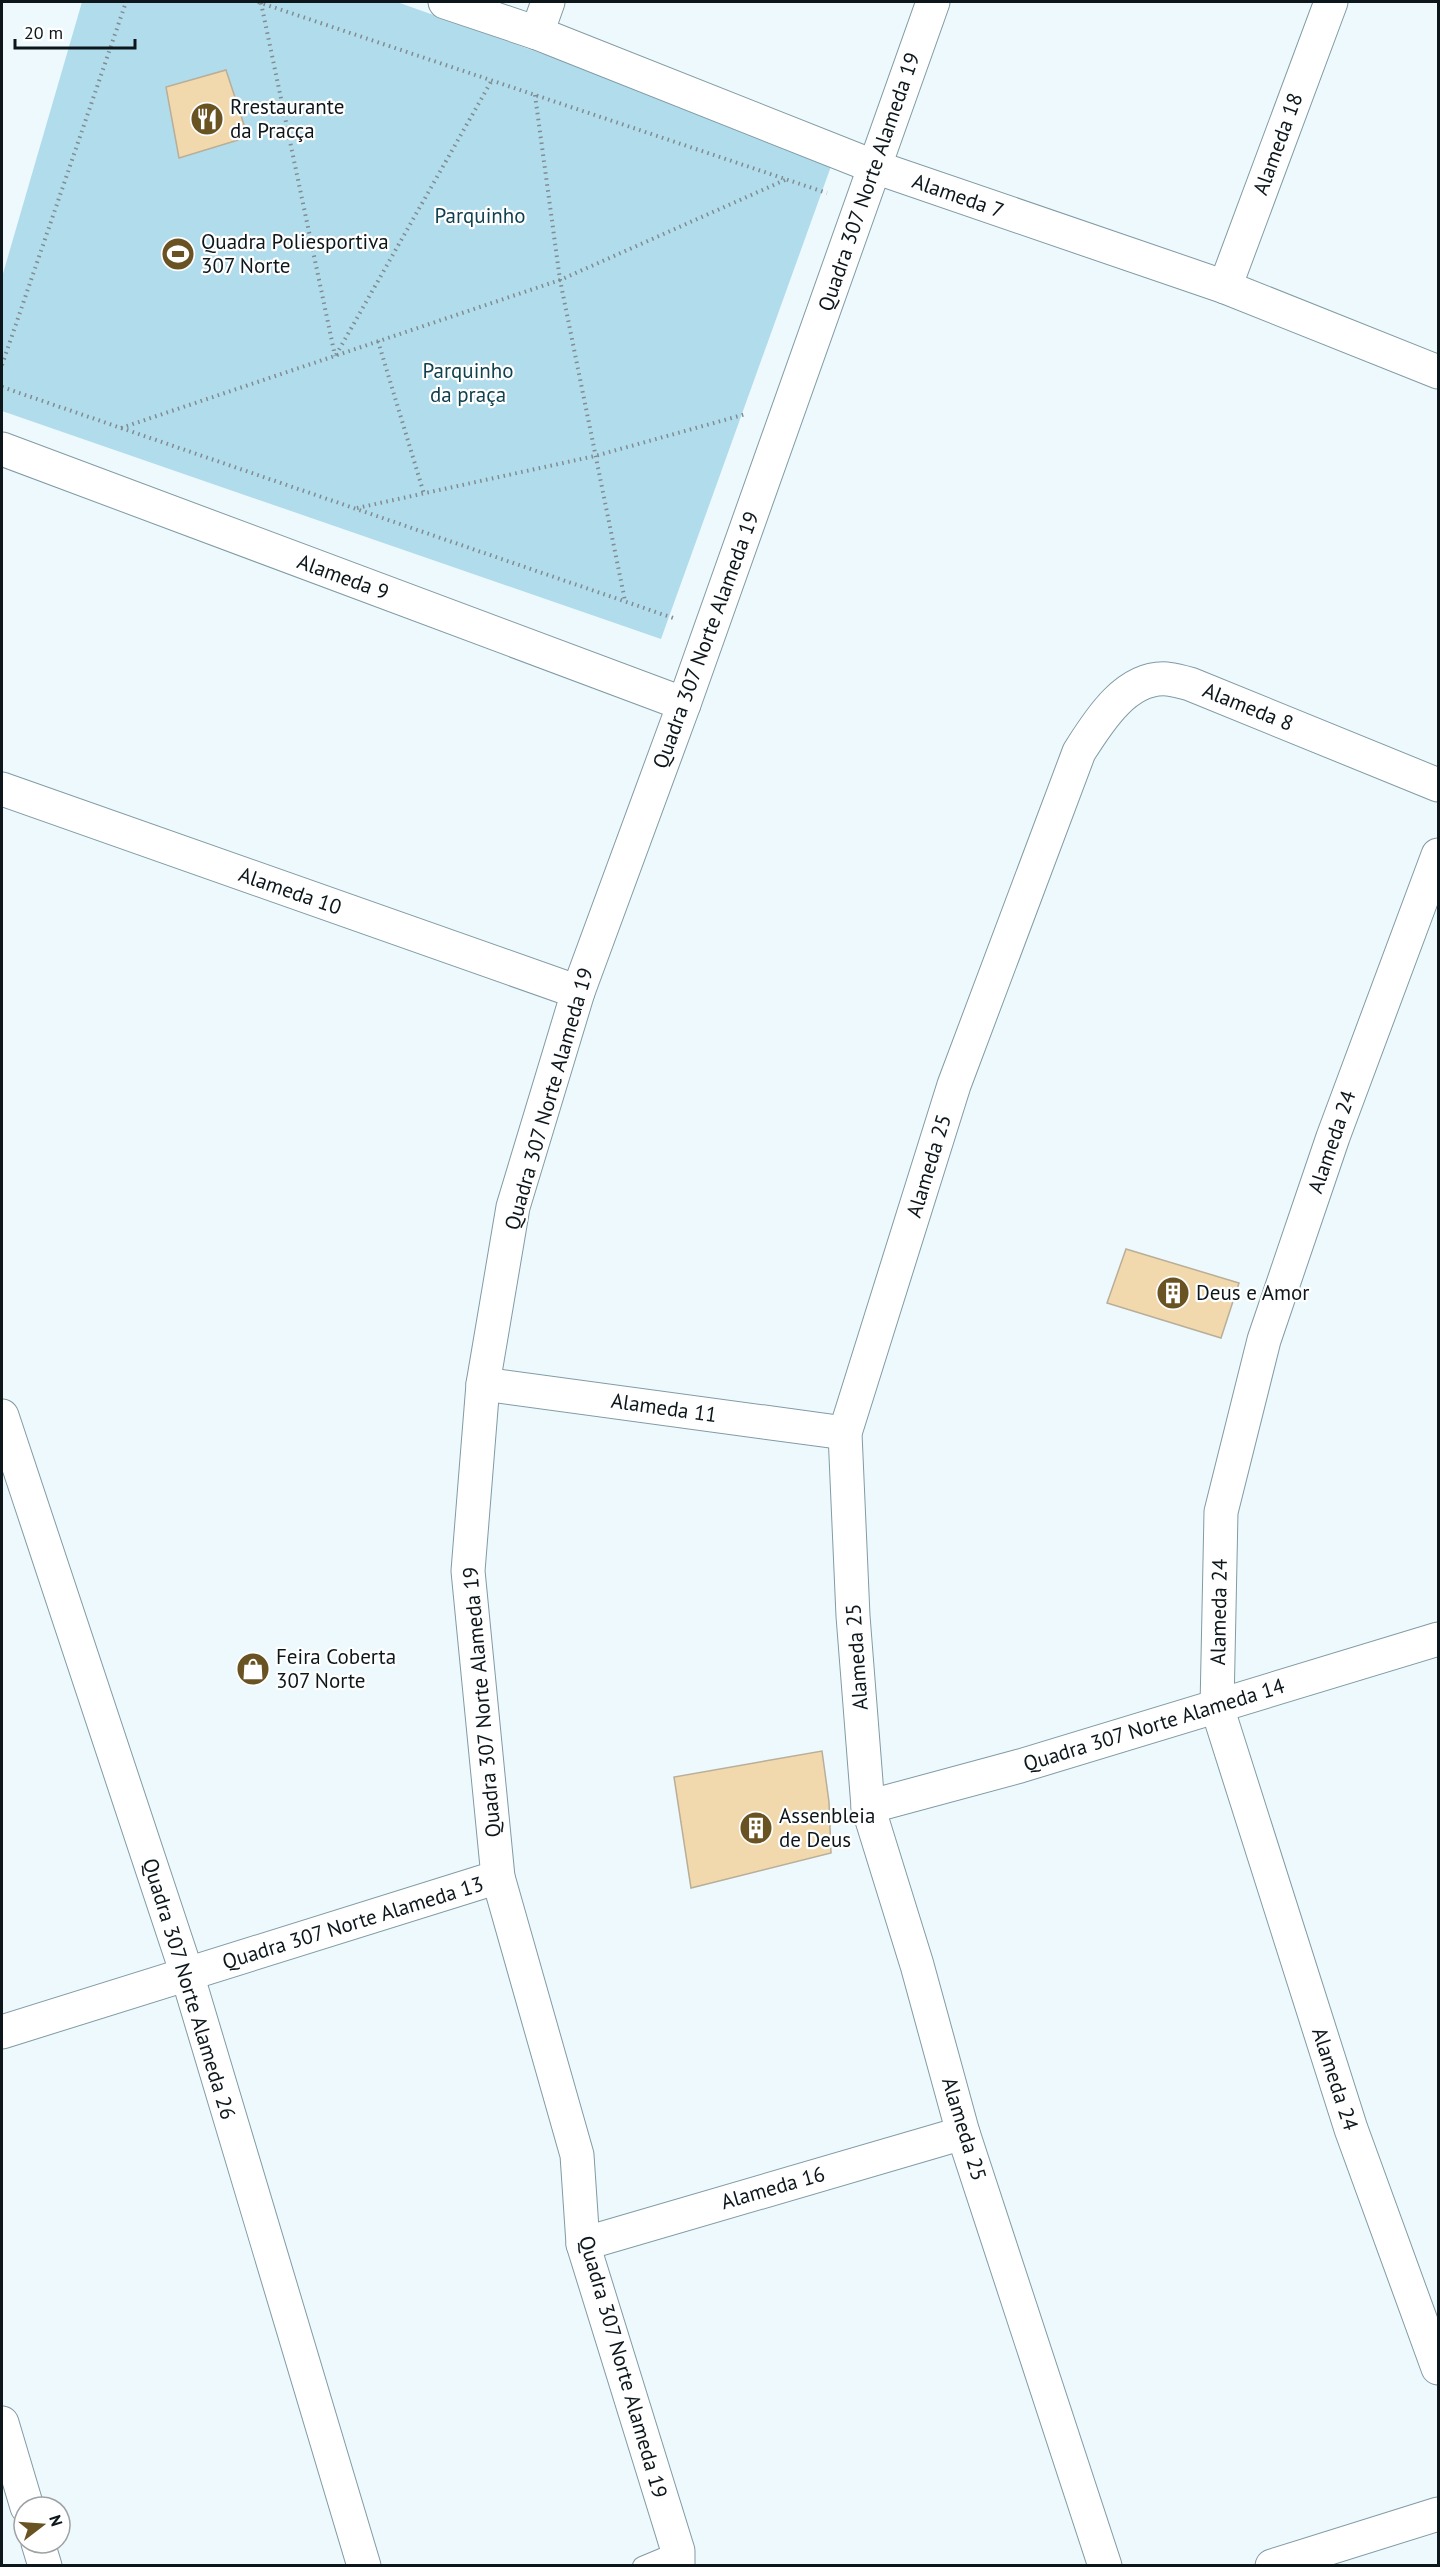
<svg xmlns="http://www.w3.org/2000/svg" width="1440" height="2567" viewBox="0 0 1440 2567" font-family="'PT Sans',sans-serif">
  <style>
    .green { fill: #b1dcec }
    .building { fill: #f1d9ad; stroke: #b9ae98; stroke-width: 1.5 }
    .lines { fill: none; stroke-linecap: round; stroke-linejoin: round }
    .lane-casing { stroke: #819ba5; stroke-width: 20 }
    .street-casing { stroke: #819ba5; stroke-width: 35 }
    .path { stroke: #818c90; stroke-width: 4; stroke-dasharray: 1.5 4.5; stroke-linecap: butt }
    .lane { stroke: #fff; stroke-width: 18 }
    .street { stroke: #fff; stroke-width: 33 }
    .labels { text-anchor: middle; stroke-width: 4.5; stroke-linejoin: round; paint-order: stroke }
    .poi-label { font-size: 21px; fill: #0d171b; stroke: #fff; text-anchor: start }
    .street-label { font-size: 21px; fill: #0d171b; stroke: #fff }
    .park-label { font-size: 21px; fill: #10414f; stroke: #fff }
  </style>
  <rect width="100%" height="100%" fill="#edf9fd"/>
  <path class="green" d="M82 2H397L834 158 661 639 2 411V277Z"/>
  <g class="building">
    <path d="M226 70 248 137 179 158 166 87Z"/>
    <path d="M1126 1249 1239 1283 1221 1338 1107 1303Z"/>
    <path d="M822 1751 829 1802 831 1853 691 1888 674 1777Z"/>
  </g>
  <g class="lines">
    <defs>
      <path id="lane" d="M642 2566 678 2551"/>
      <g id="street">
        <path d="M445 2 537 33 875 167 1225 287 1438 372"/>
        <path d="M537 33 548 2"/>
        <path d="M1225 287 1331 2"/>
        <path d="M2 449 684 704"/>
        <path d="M2 789 578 992"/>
        <path d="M1438 855 1333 1137 1264 1340 1221 1512 1217 1707 1351 2129 1438 2368"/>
        <path d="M483 1384 845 1433"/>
        <path d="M2 1416 187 1974 364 2566"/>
        <path d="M868 1807 1020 1766 1438 1639"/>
        <path d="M2 2032 498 1877"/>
        <path d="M583 2244 963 2133"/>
        <path d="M2 2423 27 2507"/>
        <path d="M38 2543 45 2566"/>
        <path d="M678 2566V2551L583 2244 577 2155 498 1877 468 1571 483 1384 513 1207 578 992 684 704 933 2"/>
        <path d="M1105 2566 963 2133 917 1965 868 1807 853 1616 845 1433 954 1085 1079 752C1098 722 1126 676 1167 679 1175 680 1183 682 1190 684L1438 785"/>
        <path d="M1272 2566 1438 2514"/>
      </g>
    </defs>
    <use href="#lane" class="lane-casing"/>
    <use href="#street" class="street-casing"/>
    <g class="path">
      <path d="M258 2 827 193"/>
      <path d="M261 3 335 356"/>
      <path d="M535 95 560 280 625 601"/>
      <path d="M378 341 424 494"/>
      <path d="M336 355 492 80"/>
      <path d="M2 365 126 2"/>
      <path d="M2 387 676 619"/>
      <path d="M121 428 560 280 785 180"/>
      <path d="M357 508 595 456 746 414"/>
    </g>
    <use href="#lane" class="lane"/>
    <use href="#street" class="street"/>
  </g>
  <defs>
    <symbol id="restaurant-disc" viewBox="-11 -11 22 22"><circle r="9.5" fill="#6a5323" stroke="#fff"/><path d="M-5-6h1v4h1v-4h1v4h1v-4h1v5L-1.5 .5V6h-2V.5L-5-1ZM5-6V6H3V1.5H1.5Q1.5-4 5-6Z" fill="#fff"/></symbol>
    <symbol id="stadium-disc" viewBox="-11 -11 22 22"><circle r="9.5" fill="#6a5323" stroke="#fff"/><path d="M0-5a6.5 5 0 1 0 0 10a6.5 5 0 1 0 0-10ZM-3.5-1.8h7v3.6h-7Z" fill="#fff"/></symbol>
    <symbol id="building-disc" viewBox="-11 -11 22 22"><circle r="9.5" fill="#6a5323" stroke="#fff"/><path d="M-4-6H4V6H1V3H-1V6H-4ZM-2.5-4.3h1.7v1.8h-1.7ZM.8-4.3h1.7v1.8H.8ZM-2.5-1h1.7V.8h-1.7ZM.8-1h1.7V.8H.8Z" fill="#fff"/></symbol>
    <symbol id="shop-disc" viewBox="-11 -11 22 22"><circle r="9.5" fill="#6a5323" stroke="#fff"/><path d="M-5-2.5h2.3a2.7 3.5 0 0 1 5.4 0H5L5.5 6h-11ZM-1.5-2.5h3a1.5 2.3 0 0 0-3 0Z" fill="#fff"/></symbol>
  </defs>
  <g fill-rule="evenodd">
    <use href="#restaurant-disc" x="188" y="100" width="38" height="38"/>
    <use href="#stadium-disc" x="159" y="235" width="38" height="38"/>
    <use href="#building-disc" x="1154" y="1274" width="38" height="38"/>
    <use href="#shop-disc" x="234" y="1650" width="38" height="38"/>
    <use href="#building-disc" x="737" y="1809" width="38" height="38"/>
  </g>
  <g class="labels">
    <g class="poi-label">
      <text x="230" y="114">Rrestaurante<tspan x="230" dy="24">da Pracça</tspan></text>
      <text x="201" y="249">Quadra Poliesportiva<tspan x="201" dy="24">307 Norte</tspan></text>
      <text x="1196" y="1300">Deus e Amor</text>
      <text x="276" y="1664">Feira Coberta<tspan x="276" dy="24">307 Norte</tspan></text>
      <text x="779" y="1823">Assenbleia<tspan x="779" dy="24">de Deus</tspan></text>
    </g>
    <g class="street-label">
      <text transform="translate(1278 144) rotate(-70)" y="7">Alameda 18</text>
      <text transform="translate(869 182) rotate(-71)" y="7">Quadra 307 Norte Alameda 19</text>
      <text transform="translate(958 196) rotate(19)" y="7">Alameda 7</text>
      <text transform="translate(343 577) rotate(20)" y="7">Alameda 9</text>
      <text transform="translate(706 640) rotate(-70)" y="7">Quadra 307 Norte Alameda 19</text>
      <text transform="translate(1248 707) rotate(22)" y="7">Alameda 8</text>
      <text transform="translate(290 891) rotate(19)" y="7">Alameda 10</text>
      <text transform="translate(549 1099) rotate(-74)" y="7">Quadra 307 Norte Alameda 19</text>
      <text transform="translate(1332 1142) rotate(-71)" y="7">Alameda 24</text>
      <text transform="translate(929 1166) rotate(-73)" y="7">Alameda 25</text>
      <text transform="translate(664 1408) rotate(8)" y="7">Alameda 11</text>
      <text transform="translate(1219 1612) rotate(-89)" y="7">Alameda 24</text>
      <text transform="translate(857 1657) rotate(-94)" y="7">Alameda 25</text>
      <text transform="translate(482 1702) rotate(-95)" y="7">Quadra 307 Norte Alameda 19</text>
      <text transform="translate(1154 1725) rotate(-17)" y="7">Quadra 307 Norte Alameda 14</text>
      <text transform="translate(353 1923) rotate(-17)" y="7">Quadra 307 Norte Alameda 13</text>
      <text transform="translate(189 1989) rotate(73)" y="7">Quadra 307 Norte Alameda 26</text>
      <text transform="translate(1335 2079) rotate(72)" y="7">Alameda 24</text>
      <text transform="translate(964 2129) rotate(73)" y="7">Alameda 25</text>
      <text transform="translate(773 2188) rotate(-16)" y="7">Alameda 16</text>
      <text transform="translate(623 2367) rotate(74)" y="7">Quadra 307 Norte Alameda 19</text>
    </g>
    <g class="park-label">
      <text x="480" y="223">Parquinho</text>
      <text x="468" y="378">Parquinho<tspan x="468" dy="24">da praça</tspan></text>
    </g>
  </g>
  <rect width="1440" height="2567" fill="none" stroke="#0d171b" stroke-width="6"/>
  <g transform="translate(42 2525) rotate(73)"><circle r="28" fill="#ffffff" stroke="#9ea2a4" stroke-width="1.5"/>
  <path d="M0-4.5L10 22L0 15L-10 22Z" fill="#6a5323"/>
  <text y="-9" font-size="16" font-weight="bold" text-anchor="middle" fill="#0d171b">N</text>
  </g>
  <path d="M15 39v9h120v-9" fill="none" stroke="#0d171b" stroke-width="3"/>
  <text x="24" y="39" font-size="18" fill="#0d171b" stroke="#ffffff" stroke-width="4.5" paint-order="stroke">20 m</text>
</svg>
